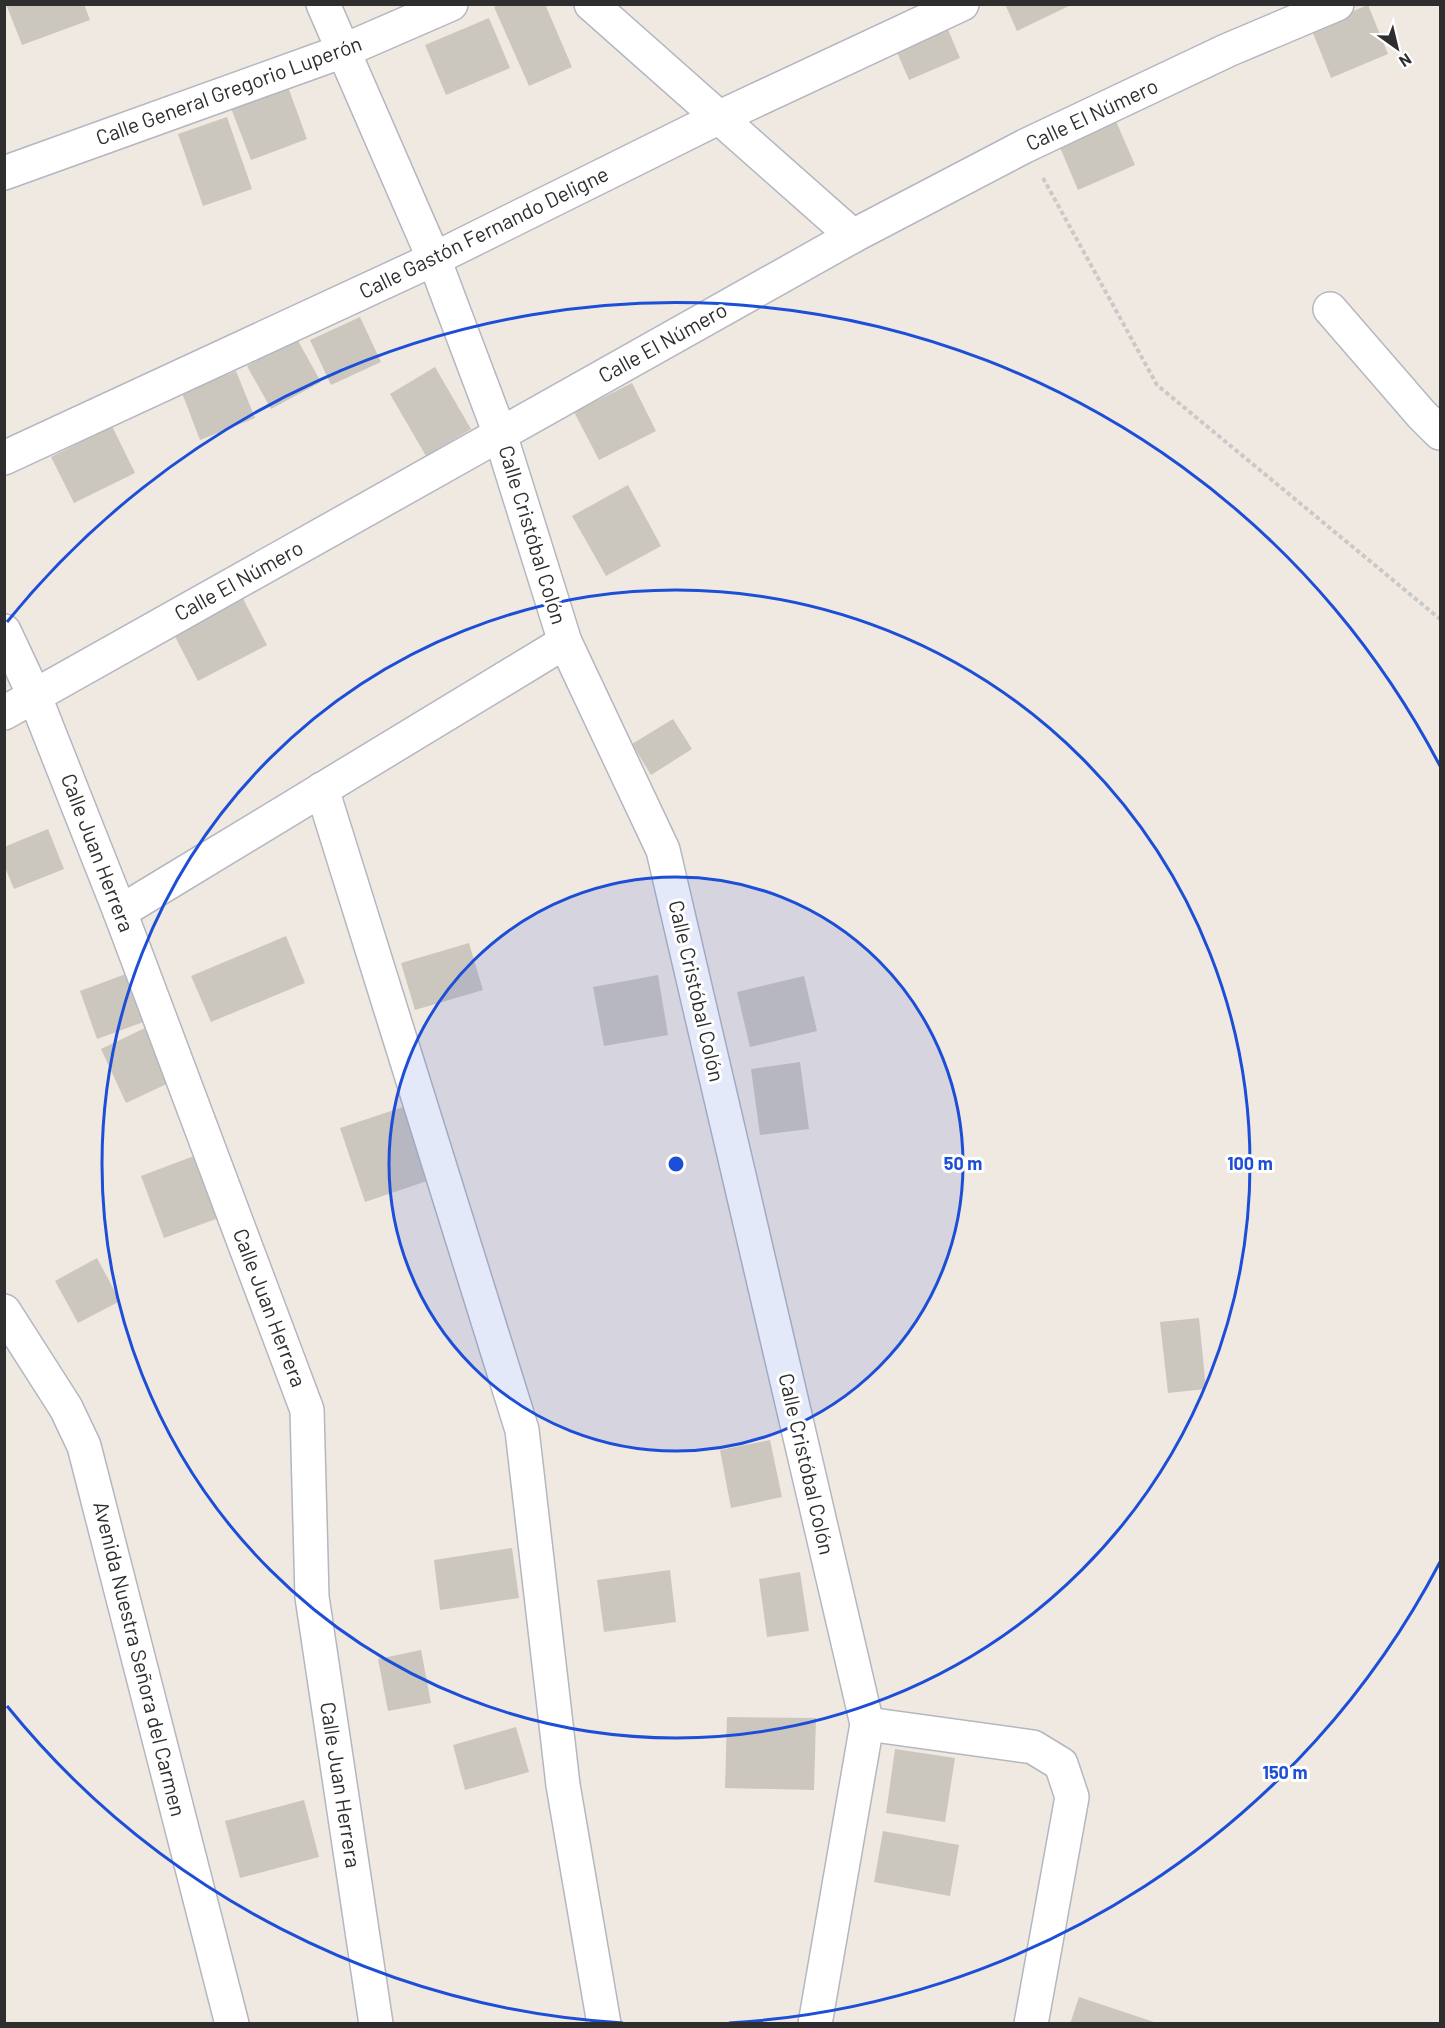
<svg xmlns="http://www.w3.org/2000/svg" width="1445" height="2028" viewBox="0 0 1445 2028" font-family="Barlow,sans-serif">
  <style>
    .building { fill: #cbc7bf }
    .lines { fill: none; stroke-linecap: round; stroke-linejoin: round }
    .street-casing { stroke: #b4b7c1; stroke-width: 36 }
    .path { stroke: #c9c9c9; stroke-width: 4; stroke-dasharray: 4.5 3; stroke-linecap: butt }
    .street { stroke: #fff; stroke-width: 33 }
    .ring { fill: none; stroke: #1d4ed8; stroke-width: 3 }
    .labels { text-anchor: middle; stroke-width: 6; stroke-linejoin: round; paint-order: stroke }
    .street-label { font-size: 21px; fill: #2e2e2e; stroke: #fff }
    .centre { fill: #1d4ed8; stroke: #fff; stroke-width: 3 }
    .ring-label { font-size: 18px; text-anchor: middle; font-weight: bold; fill: #1d4ed8; stroke: #fff; stroke-width: 6; stroke-linejoin: round; paint-order: stroke }
  </style>
  <rect width="100%" height="100%" fill="#efe9e1"/>
  <g class="building">
    <path d="M6 4H84L90 20 22 45Z"/>
    <path d="M500 4H545L572 67 529 86 494 7Z"/>
    <path d="M1005 4H1073L1017 31Z"/>
    <path d="M1368 5 1388 54 1331 78 1311 28Z"/>
    <path d="M489 18 510 68 446 95 425 45Z"/>
    <path d="M947 27 960 58 909 80 896 50Z"/>
    <path d="M288 87 307 139 251 160 231 108Z"/>
    <path d="M227 117 252 189 203 206 178 134Z"/>
    <path d="M1115 119 1135 165 1078 190 1058 143Z"/>
    <path d="M360 317 381 362 331 385 310 340Z"/>
    <path d="M297 339 321 382 271 409 247 366Z"/>
    <path d="M435 367 471 429 426 456 390 394Z"/>
    <path d="M236 371 255 418 200 440 182 393Z"/>
    <path d="M632 383 656 431 599 460 574 412Z"/>
    <path d="M112 426 135 473 74 503 51 457Z"/>
    <path d="M628 485 661 546 606 576 572 516Z"/>
    <path d="M238 589 267 645 198 681 169 625Z"/>
    <path d="M673 719 692 749 651 775 632 744Z"/>
    <path d="M48 829 64 869 14 889 4 865V847Z"/>
    <path d="M286 936 305 983 211 1022 191 976Z"/>
    <path d="M469 943 483 990 415 1010 401 963Z"/>
    <path d="M131 972 149 1020 97 1039 80 991Z"/>
    <path d="M658 975 668 1035 604 1046 593 987Z"/>
    <path d="M804 976 817 1031 750 1047 737 992Z"/>
    <path d="M145 1028 171 1082 126 1103 101 1049Z"/>
    <path d="M800 1062 809 1129 760 1135 751 1069Z"/>
    <path d="M406 1106 430 1180 365 1202 340 1128Z"/>
    <path d="M202 1153 224 1216 164 1238 141 1176Z"/>
    <path d="M97 1258 120 1301 78 1323 55 1281Z"/>
    <path d="M1199 1318 1206 1389 1168 1393 1160 1322Z"/>
    <path d="M770 1440 782 1497 731 1508 720 1450Z"/>
    <path d="M512 1548 519 1598 440 1610 434 1560Z"/>
    <path d="M670 1570 676 1622 604 1632 597 1580Z"/>
    <path d="M800 1572 809 1631 767 1637 759 1579Z"/>
    <path d="M421 1650 431 1703 388 1711 378 1659Z"/>
    <path d="M727 1717 816 1718 814 1790 725 1788Z"/>
    <path d="M516 1727 529 1772 465 1790 453 1745Z"/>
    <path d="M895 1749 955 1758 945 1822 886 1813Z"/>
    <path d="M304 1800 319 1857 240 1878 225 1821Z"/>
    <path d="M883 1831 959 1845 950 1896 874 1882Z"/>
    <path d="M1079 1997 1157 2023V2024H1070Z"/>
  </g>
  <g class="lines">
    <defs>
      <g id="street">
        <path d="M323 4 434 259 500 434 565 642 663 850 867 1724 815 2024"/>
        <path d="M591 4 853 236"/>
        <path d="M4 173 343 51 451 4"/>
        <path d="M1330 309 1421 414 1440 433"/>
        <path d="M4 458 434 259 720 117 962 4"/>
        <path d="M4 631 35 697 120 912 307 1410 312 1597 376 2024"/>
        <path d="M4 713 853 236 1025 146 1228 50 1337 4"/>
        <path d="M322 789 522 1430 563 1785 604 2024"/>
        <path d="M120 912 565 642"/>
        <path d="M4 1311 66 1408 84 1446 232 2024"/>
        <path d="M867 1724 1033 1747 1061 1764 1072 1797 1031 2024"/>
      </g>
    </defs>
    <use href="#street" class="street-casing"/>
    <path class="path" d="M1043 178 1157 385 1440 619"/>
    <use href="#street" class="street"/>
  </g>
  <circle cx="676" cy="1164" r="287" fill="#1d4ed8" fill-opacity=".12"/>
  <g class="ring">
    <circle cx="676" cy="1164" r="287"/>
    <circle cx="676" cy="1164" r="574"/>
    <path d="M1440 1562A861 861 0 0 1 729 2023M623 2023A861 861 0 0 1 7 1706M7 622A861 861 0 0 1 1440 766"/>
  </g>
  <g class="labels">
    <g class="street-label">
      <text transform="translate(229 91) rotate(-20)" y="7">Calle General Gregorio Luperón</text>
      <text transform="translate(1092 115) rotate(-25)" y="7">Calle El Número</text>
      <text transform="translate(484 233) rotate(-26)" y="7">Calle Gastón Fernando Deligne</text>
      <text transform="translate(663 343) rotate(-29)" y="7">Calle El Número</text>
      <text transform="translate(532 535) rotate(73)" y="7">Calle Cristóbal Colón</text>
      <text transform="translate(239 581) rotate(-29)" y="7">Calle El Número</text>
      <text transform="translate(97 853) rotate(69)" y="7">Calle Juan Herrera</text>
      <text transform="translate(696 991) rotate(77)" y="7">Calle Cristóbal Colón</text>
      <text transform="translate(269 1308) rotate(69)" y="7">Calle Juan Herrera</text>
      <text transform="translate(806 1464) rotate(77)" y="7">Calle Cristóbal Colón</text>
      <text transform="translate(139 1659) rotate(76)" y="7">Avenida Nuestra Señora del Carmen</text>
      <text transform="translate(340 1785) rotate(81)" y="7">Calle Juan Herrera</text>
    </g>
  </g>
  <circle cx="676" cy="1164" r="9" class="centre"/>
  <g class="ring-label">
    <text x="963" y="1170">50 m</text>
    <text x="1250" y="1170">100 m</text>
    <text x="1285" y="1779">150 m</text>
  </g>
  <rect width="1445" height="2028" fill="none" stroke="#2e2e2e" stroke-width="12"/>
  <g transform="translate(1397 48) rotate(146)" stroke="#ffffff" stroke-width="4.5" paint-order="stroke">
  <path d="M0-4.5L10 22L0 15L-10 22Z" fill="#2e2e2e"/>
  <text y="-9" font-size="16" font-weight="bold" text-anchor="middle" fill="#2e2e2e">N</text>
  </g>
</svg>
